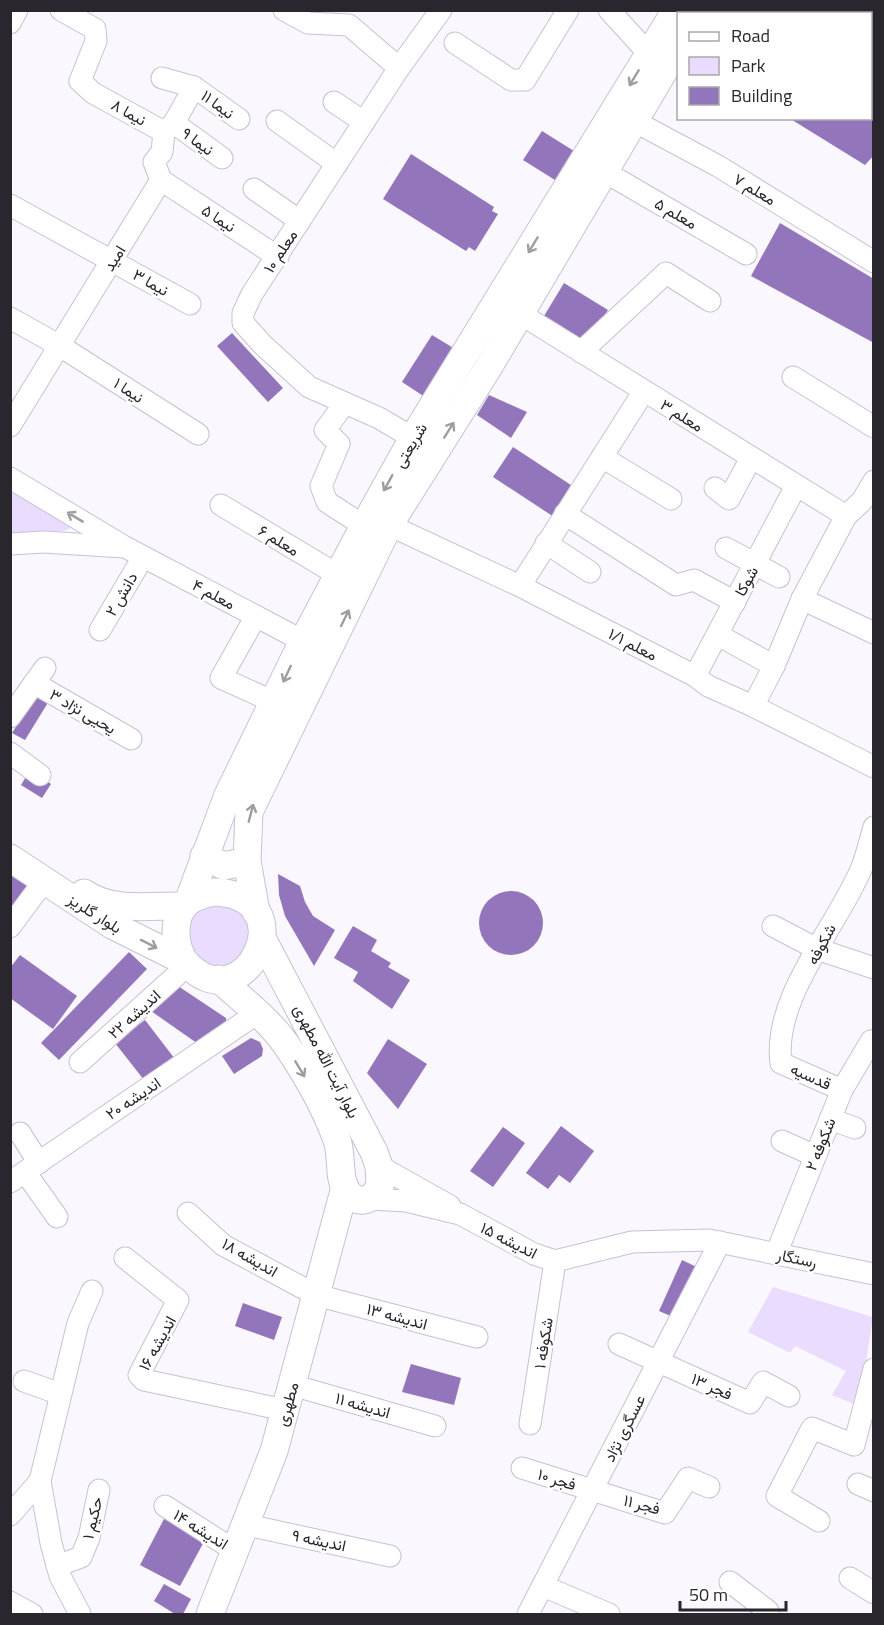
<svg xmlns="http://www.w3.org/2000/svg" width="884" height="1625" viewBox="0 0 884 1625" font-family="'Titillium Web',Vazirmatn,sans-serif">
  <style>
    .green { fill: #e9dcfe }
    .building { fill: #9375bb }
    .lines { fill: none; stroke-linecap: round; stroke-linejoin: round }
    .minor-casing { stroke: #c8c1d3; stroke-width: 23 }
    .major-casing { stroke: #c8c1d3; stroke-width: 29 }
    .minor { stroke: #fff; stroke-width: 21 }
    .major { stroke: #fff; stroke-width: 27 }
    .oneway { stroke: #9f9da0 }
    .labels { text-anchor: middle; stroke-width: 5; stroke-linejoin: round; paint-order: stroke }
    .street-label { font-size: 16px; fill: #29262d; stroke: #fff }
  </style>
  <rect width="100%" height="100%" fill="#faf7fe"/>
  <g class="green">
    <path d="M10 487 70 523 71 528 64 531 11 533Z"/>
    <circle cx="219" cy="935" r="31"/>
    <path d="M773 1287 873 1317 859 1406 832 1395 846 1371 795 1346 790 1353 748 1332Z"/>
  </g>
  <g class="building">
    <path d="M760 10H786V14H756Z"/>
    <path d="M874 29V76L870 74V34Z"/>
    <path d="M870 112 874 114V155L865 165 789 118H870Z"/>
    <path d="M542 131 574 151 555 180 523 160Z"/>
    <path d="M411 154 494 207 492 211 498 214 475 251 469 247 466 251 383 199Z"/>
    <path d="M780 223 874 279V343L751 276Z"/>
    <path d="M564 283 608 310 588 343 544 316Z"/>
    <path d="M232 333 283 388 268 402 217 346Z"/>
    <path d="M432 335 460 352 431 401 402 382Z"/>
    <path d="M489 395 527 412 511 438 477 415Z"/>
    <path d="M513 447 574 487 554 517 493 477Z"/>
    <path d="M40 689 52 696 25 740 12 733Z"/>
    <path d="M30 770 51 784 42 798 21 785Z"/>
    <path d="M10 874 32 889 10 919Z"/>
    <path d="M278 874 300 886 305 902 313 916 335 930 314 966 285 916 279 895Z"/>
    <circle cx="511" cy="923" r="32"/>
    <path d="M353 926 377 940 371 951 391 963 388 967 410 980 392 1009 353 981 358 972 334 958Z"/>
    <path d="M129 952 147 969 59 1060 41 1043Z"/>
    <path d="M20 955 77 996 53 1029 10 998V968Z"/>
    <path d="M178 986 226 1018 227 1027 201 1046 151 1011Z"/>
    <path d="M145 1020 178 1063 148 1085 115 1043Z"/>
    <path d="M251 1038 260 1042 263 1049 262 1056 234 1074 222 1056Z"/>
    <path d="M388 1039 427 1064 398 1109 367 1073Z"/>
    <path d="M561 1126 594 1151 570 1183 559 1175 548 1189 526 1173Z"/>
    <path d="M503 1127 525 1143 493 1187 470 1171Z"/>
    <path d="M682 1260 703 1270 680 1320 659 1311Z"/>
    <path d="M243 1303 282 1317 274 1340 235 1326Z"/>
    <path d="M411 1364 461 1378 454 1405 402 1392Z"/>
    <path d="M165 1517 206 1538 180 1586 140 1565Z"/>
    <path d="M164 1584 191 1599 183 1614H175L154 1601Z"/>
  </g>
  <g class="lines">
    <defs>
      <g id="minor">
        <path d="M61 10 95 29 96 41 80 81 93 93 164 132"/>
        <path d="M284 10 308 23 349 25 399 68"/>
        <path d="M609 10 649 54"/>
        <path d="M10 23 17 10"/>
        <path d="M455 43 511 80H525L568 10"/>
        <path d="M162 78 194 87 239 119"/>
        <path d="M334 102 364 122"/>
        <path d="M277 121 337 164"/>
        <path d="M634 121 718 166 874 262"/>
        <path d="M174 123 222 158"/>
        <path d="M605 172 746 254"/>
        <path d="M161 180 278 257"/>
        <path d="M161 180 154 162 162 152 164 132 174 123 194 87"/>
        <path d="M254 189 300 221"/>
        <path d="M10 205 190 304"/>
        <path d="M519 313 846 516"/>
        <path d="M10 318 60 346 198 434"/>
        <path d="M581 352 666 273 710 301"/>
        <path d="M793 377 874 427"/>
        <path d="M345 403 325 430 339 444 321 486 327 502 364 526"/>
        <path d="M10 426 161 180"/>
        <path d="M413 438 379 418 309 387 263 345 243 323V313L252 294 399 68 441 10"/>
        <path d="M602 457 671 499"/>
        <path d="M10 478 125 547 303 641"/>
        <path d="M715 488 729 499 751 458"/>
        <path d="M221 505 338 575"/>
        <path d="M565 514 676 585 694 580 735 602"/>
        <path d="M389 525 520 586 695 676 708 686 753 706 874 767"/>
        <path d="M546 543 590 572"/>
        <path d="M10 544 43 542 124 547"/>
        <path d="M726 548 779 577"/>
        <path d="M520 586 644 391"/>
        <path d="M802 599 874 633"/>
        <path d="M256 616 221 678 274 702"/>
        <path d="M100 630 143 557"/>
        <path d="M718 635 774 666"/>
        <path d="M695 676 796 486"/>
        <path d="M34 683 131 739"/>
        <path d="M753 706 774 666 802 599 846 516 862 501 874 481"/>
        <path d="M10 717 45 668"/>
        <path d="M10 753 40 775"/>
        <path d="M773 926 817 949 874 968"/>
        <path d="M10 927 44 881"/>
        <path d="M80 1062 188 965"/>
        <path d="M842 1090 781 1063C772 997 838 926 862 867 867 854 870 840 874 827"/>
        <path d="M830 1119 855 1128"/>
        <path d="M20 1133 39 1163"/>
        <path d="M782 1141 815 1156"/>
        <path d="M379 1166 450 1206"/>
        <path d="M25 1172 57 1217"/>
        <path d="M10 1182 256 1014"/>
        <path d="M370 1199 406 1201 460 1214 534 1254 555 1261 632 1242 709 1240 874 1274"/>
        <path d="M188 1213 223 1245 316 1295 477 1337"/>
        <path d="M776 1254 842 1090 871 1041H874"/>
        <path d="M125 1258 178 1300 139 1375 144 1380 285 1410"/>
        <path d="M619 1344 750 1403 763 1382 789 1396"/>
        <path d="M24 1381 60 1394"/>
        <path d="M292 1385 435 1426"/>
        <path d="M530 1424 555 1261"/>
        <path d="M522 1468 665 1513 688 1478 709 1487"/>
        <path d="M858 1484 874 1491"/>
        <path d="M165 1506 237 1552"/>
        <path d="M10 1515 40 1481"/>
        <path d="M819 1521 777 1496 812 1428 854 1445 874 1369"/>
        <path d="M247 1525 390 1556"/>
        <path d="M57 1566 81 1557 89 1538 99 1490"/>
        <path d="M850 1578 874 1593"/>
        <path d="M730 1582 768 1611 765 1614"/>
        <path d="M543 1586 609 1614"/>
        <path d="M10 1602 32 1614"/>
        <path d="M80 1614 60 1576 51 1543 40 1481 78 1323 92 1291"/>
        <path d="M528 1614 720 1242"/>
      </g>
      <g id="major">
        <path d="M698 14 700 10"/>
        <path d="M204 856 224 866 247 861"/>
        <path d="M10 858 112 925 184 961"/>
        <path d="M214 892C308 895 245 1025 187 964 173 950 171 914 189 901 196 896 206 894 214 892Z"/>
        <path d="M84 893C113 913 151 905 184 906"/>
        <path d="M188 902 228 795 303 641 364 526 413 438 676 10"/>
        <path d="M256 912 247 861 249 812 389 525 488 368 678 47"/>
        <path d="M219 979C241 999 268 1019 285 1043 305 1072 325 1107 337 1140 343 1156 337 1179 348 1193 360 1206 373 1200 380 1186L379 1166 374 1152 263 940"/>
        <path d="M210 1614 274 1451 345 1187"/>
      </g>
    </defs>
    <use href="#minor" class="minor-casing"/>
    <use href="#major" class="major-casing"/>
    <use href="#minor" class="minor"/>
    <use href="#major" class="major"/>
  </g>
  <defs><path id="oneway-shaft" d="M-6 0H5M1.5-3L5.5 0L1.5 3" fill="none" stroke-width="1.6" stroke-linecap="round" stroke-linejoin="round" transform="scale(1.5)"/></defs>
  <g class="oneway">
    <use href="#oneway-shaft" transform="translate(634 78) rotate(121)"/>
    <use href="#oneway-shaft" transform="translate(533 245) rotate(121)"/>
    <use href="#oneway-shaft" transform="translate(449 430) rotate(-58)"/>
    <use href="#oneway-shaft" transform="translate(388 483) rotate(119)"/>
    <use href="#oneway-shaft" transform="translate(75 517) rotate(-149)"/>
    <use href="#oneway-shaft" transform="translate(345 618) rotate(-64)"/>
    <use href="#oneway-shaft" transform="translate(287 674) rotate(115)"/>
    <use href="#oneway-shaft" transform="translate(251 813) rotate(-75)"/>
    <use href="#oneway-shaft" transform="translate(149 944) rotate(27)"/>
    <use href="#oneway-shaft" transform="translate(300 1069) rotate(59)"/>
  </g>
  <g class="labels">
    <g class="street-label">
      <text transform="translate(218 104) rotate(36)" y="6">نیما ۱۱</text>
      <text transform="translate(129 112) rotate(29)" y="6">نیما ۸</text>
      <text transform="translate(198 141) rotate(36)" y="6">نیما ۹</text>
      <text transform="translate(755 189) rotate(31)" y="6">معلم ۷</text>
      <text transform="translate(676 213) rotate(30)" y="6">معلم ۵</text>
      <text transform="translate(219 218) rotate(33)" y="6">نیما ۵</text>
      <text transform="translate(280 251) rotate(-57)" y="6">معلم ۱۰</text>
      <text transform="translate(114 258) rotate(-58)" y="6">امید</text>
      <text transform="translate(151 282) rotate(29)" y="6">نیما ۳</text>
      <text transform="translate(129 390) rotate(33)" y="6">نیما ۱</text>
      <text transform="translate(682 415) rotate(32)" y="6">معلم ۳</text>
      <text transform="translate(410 445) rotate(-59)" y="6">شریعتی</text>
      <text transform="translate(279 540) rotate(31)" y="6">معلم ۶</text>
      <text transform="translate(746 581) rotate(-62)" y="6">شوکا</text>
      <text transform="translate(121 594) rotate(-60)" y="6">دانش ۲</text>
      <text transform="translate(214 594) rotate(28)" y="6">معلم ۴</text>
      <text transform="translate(633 644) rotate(27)" y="6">معلم ۱/۱</text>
      <text transform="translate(83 711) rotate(30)" y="6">یحیی نژاد ۳</text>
      <text transform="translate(95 913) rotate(32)" y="6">بلوار گلریز</text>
      <text transform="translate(821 944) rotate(-62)" y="6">شکوفه</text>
      <text transform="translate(134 1014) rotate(-42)" y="6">اندیشه ۲۲</text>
      <text transform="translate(327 1061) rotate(63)" y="6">بلوار آیت الله مطهری</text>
      <text transform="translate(811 1076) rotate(24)" y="6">قدسیه</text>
      <text transform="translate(133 1098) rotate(-34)" y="6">اندیشه ۲۰</text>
      <text transform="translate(820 1144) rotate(-68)" y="6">شکوفه ۲</text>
      <text transform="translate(509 1240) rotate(27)" y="6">اندیشه ۱۵</text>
      <text transform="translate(250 1257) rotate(30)" y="6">اندیشه ۱۸</text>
      <text transform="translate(797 1258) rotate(12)" y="6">رستگار</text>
      <text transform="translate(397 1316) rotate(15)" y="6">اندیشه ١٣</text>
      <text transform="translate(157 1343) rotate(-61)" y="6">اندیشه ۱۶</text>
      <text transform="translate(543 1343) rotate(-81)" y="6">شکوفه ۱</text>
      <text transform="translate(712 1386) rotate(24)" y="6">فجر ۱۳</text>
      <text transform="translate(287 1404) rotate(-74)" y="6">مطهری</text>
      <text transform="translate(363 1405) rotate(16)" y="6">اندیشه ۱۱</text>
      <text transform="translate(624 1428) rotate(-63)" y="6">عسگری نژاد</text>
      <text transform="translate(557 1479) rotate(17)" y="6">فجر ۱۰</text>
      <text transform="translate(642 1504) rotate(15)" y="6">فجر ۱۱</text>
      <text transform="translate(92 1518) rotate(-77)" y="6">حکیم ۱</text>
      <text transform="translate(201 1529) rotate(32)" y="6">اندیشه ۱۴</text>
      <text transform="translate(319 1540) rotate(12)" y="6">اندیشه ۹</text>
    </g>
  </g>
  <rect width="884" height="1625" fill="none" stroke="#29262d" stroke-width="24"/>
  <rect x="677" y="12" width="195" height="108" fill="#ffffff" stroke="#a9a8ab" stroke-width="1.5"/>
  <rect x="689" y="32" width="30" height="9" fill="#ffffff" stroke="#a9a8ab" stroke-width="1.5"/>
  <text x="731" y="42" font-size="18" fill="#29262d">Road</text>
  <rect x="689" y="57" width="30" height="18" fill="#e9dcfe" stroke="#a9a8ab" stroke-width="1.5"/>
  <text x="731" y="72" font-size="18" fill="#29262d">Park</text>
  <rect x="689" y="87" width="30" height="18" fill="#9375bb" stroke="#a9a8ab" stroke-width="1.5"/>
  <text x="731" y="102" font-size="18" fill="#29262d">Building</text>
  <path d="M680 1601v9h106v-9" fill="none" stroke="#29262d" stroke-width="3"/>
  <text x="689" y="1601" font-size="18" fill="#29262d" stroke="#ffffff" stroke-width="4.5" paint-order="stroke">50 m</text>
</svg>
